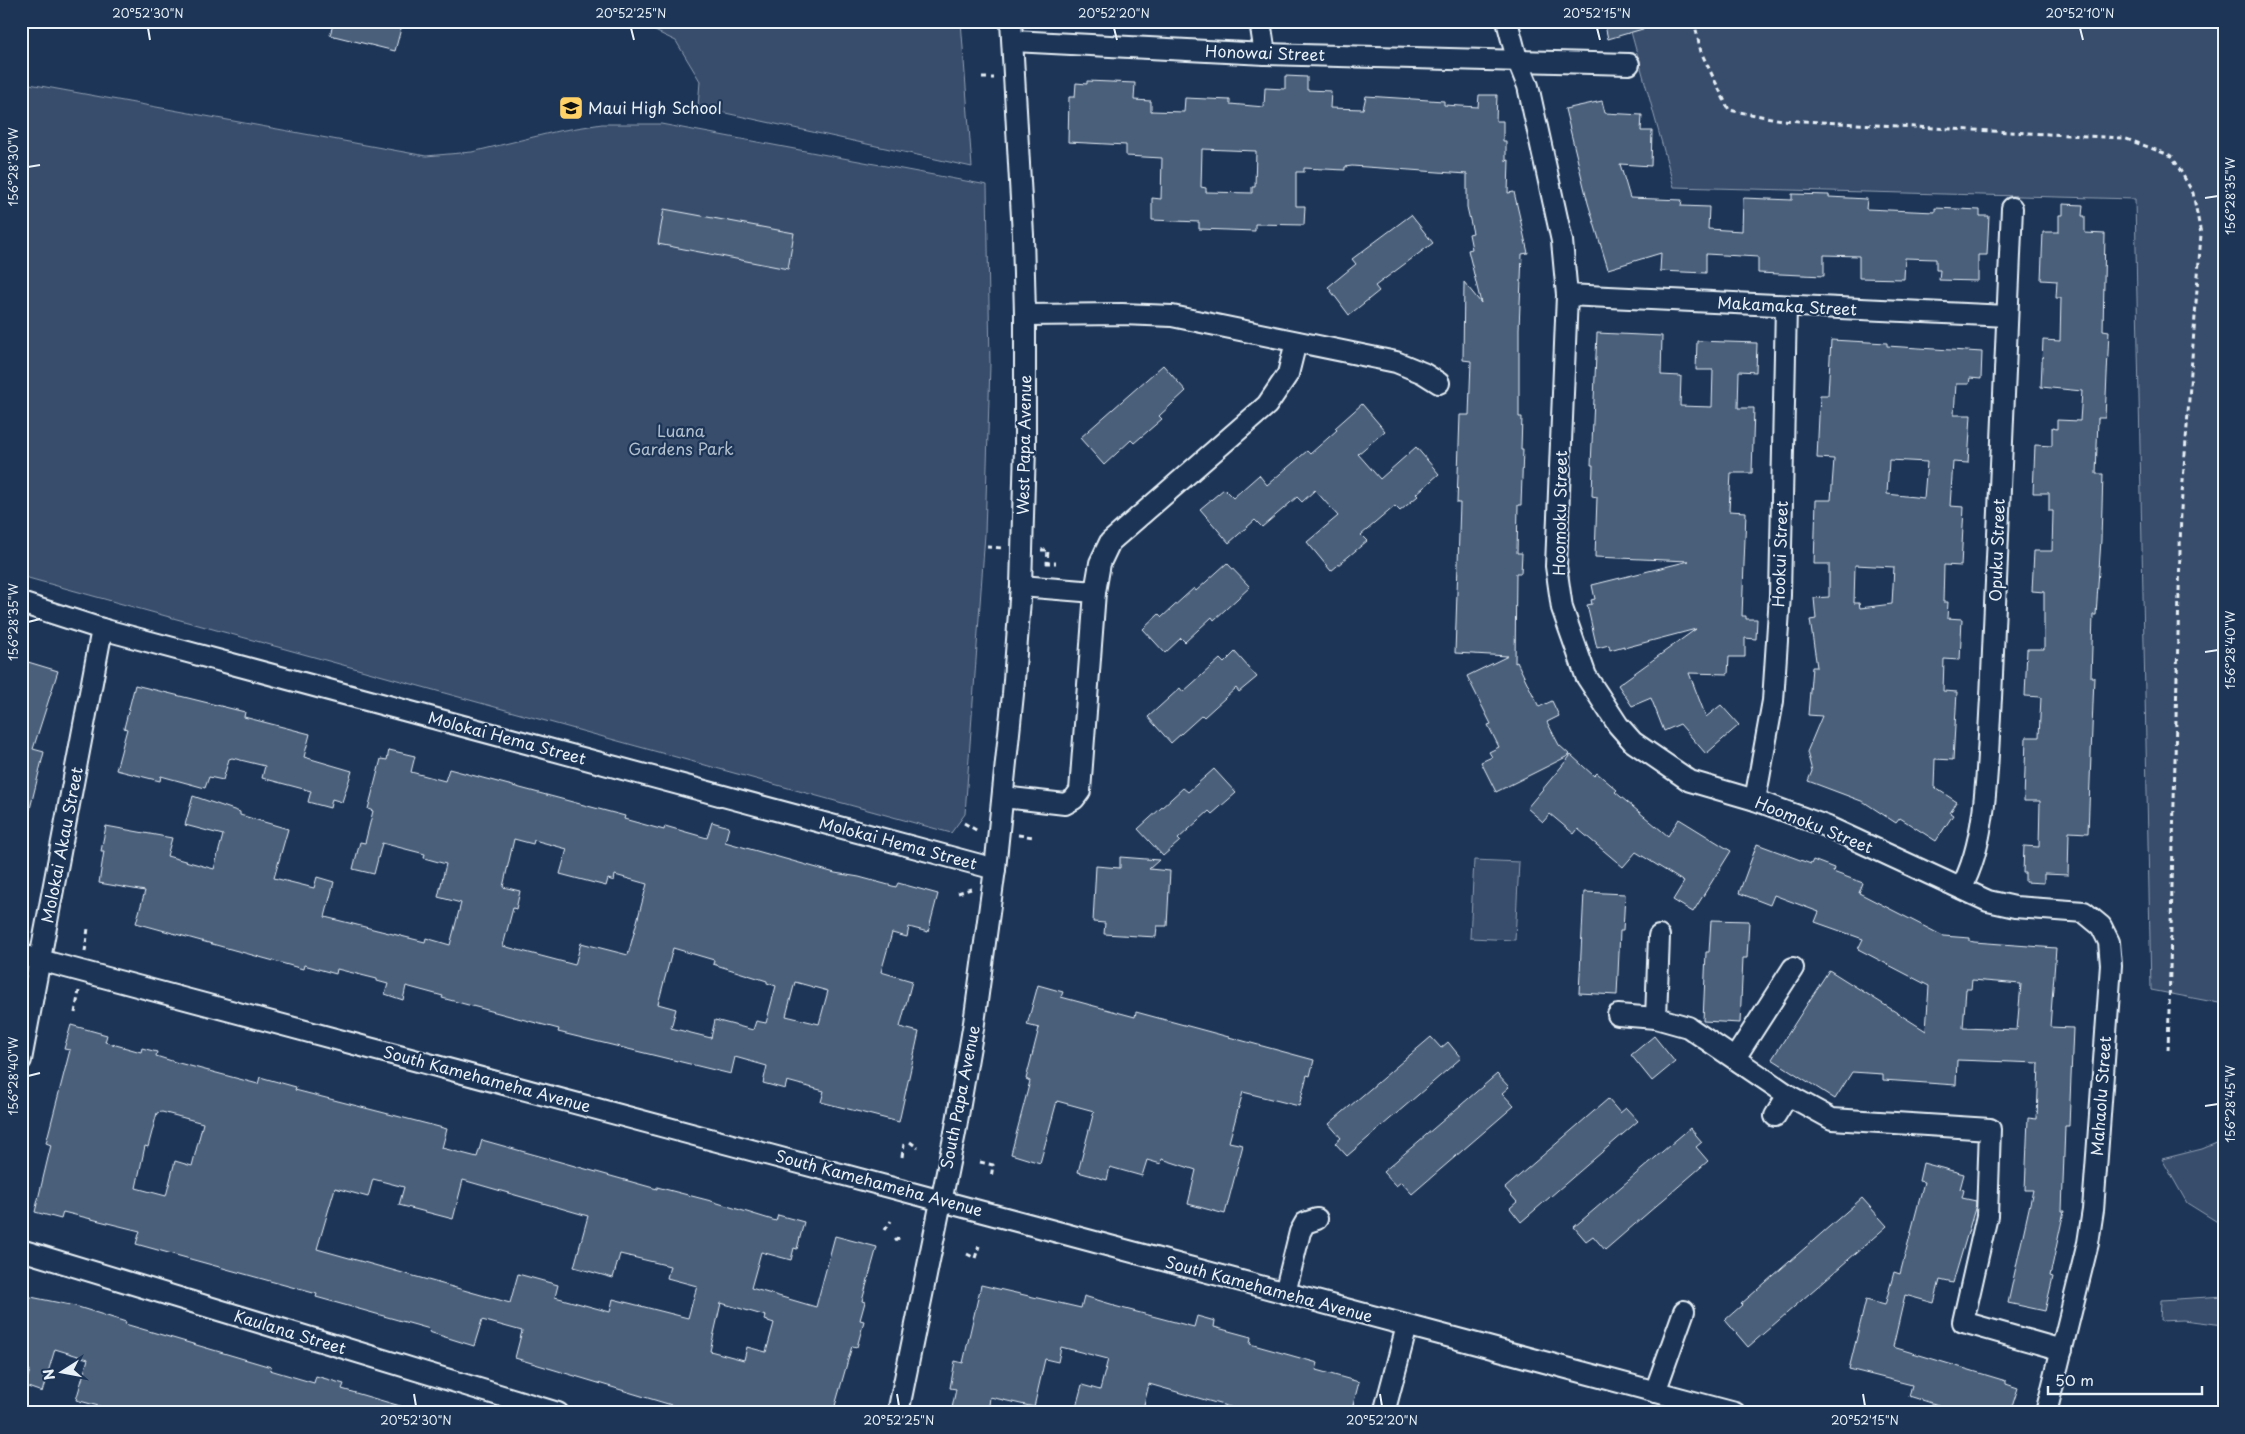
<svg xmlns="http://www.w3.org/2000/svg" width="2245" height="1434" viewBox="0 0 2245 1434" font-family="'Playpen Sans',sans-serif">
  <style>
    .green { fill: #374d6c; stroke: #909fb2 }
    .building { fill: #495e7a; stroke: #e8f1f8; fill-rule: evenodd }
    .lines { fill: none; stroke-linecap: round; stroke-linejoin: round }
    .minor-casing { stroke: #e8f1f8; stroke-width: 24 }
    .path { stroke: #e8f1f8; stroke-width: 3; stroke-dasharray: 5 4; stroke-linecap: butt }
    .minor { stroke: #1d3557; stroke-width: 20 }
    .ticks { fill: none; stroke: #e8f1f8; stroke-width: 2 }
    .labels { text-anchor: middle; stroke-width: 4.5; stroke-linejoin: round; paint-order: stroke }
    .street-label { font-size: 16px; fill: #e8f1f8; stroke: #1d3557 }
    .poi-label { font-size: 16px; fill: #e8f1f8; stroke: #1d3557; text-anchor: start }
    .park-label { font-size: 16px; fill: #b3c0ce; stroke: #1d3557 }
    .neatline { fill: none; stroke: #e8f1f8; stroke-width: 2 }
    .ticks-label { font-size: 12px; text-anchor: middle; fill: #e8f1f8 }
  </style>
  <rect width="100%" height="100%" fill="#1d3557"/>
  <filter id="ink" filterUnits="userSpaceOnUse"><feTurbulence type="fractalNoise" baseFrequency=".02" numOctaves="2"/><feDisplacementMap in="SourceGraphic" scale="10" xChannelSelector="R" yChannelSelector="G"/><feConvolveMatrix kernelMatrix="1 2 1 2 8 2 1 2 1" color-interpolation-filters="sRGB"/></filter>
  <g filter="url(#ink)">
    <g class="green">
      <path d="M634 21H961L972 167 698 107 700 81 676 41Z"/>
      <path d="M1628 21H2224V1004L2151 990 2135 199 1674 187Z"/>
      <path d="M24 83 426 156 472 152 558 131 602 124H661L987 185 990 364 985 534 965 814 951 833 21 576V91Z"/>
      <path d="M1474 860 1519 862 1515 940 1470 938Z"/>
      <path d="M2224 1140V1230L2219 1223 2187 1203 2162 1159 2202 1149Z"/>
      <path d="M2224 1296V1325L2183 1320 2160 1321 2161 1300Z"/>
    </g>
    <g class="building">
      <path d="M334 21H403L395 51 330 35Z"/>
      <path d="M1604 21H1652L1653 26 1608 39Z"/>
      <path d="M1285 76 1307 77V90L1331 91 1330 108 1363 109 1366 96 1444 101V105L1478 107 1479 95H1497L1496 121H1503V141H1506V161L1509 160 1508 193 1514 192 1528 253 1522 254 1519 329V417H1522L1521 449H1523L1521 505H1518L1517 553H1522L1521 573H1516L1515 663 1517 662 1539 707 1552 701 1559 716 1547 722 1559 745 1570 755 1496 792 1481 762 1492 757 1489 752 1499 747 1488 725 1491 724 1467 676 1508 656 1455 653 1460 503H1457L1460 415H1469L1471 361 1463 360 1464 282 1481 303 1468 250 1472 249 1469 234 1473 233 1467 207V174L1352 166 1345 167V170L1304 168V172H1296V206H1305L1304 225 1255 224V231L1199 229V222L1152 220V198L1161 199 1162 158 1126 156V145L1068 142 1069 97H1075L1076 83 1087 84V81L1135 83 1134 100 1151 101V111L1184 112 1185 98 1230 100V104L1264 107 1265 88 1285 89ZM1202 149 1256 151 1255 187H1252V193L1206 192V188L1201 187Z"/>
      <path d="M1602 101 1605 113 1642 115 1641 131H1652L1651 166 1620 164 1630 198 1682 200 1681 206 1709 207 1708 229 1742 231 1743 198 1792 200V194L1829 195V197L1867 199 1866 209 1935 212V208L1980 210V216H1989L1987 255H1978V281L1939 280 1940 270H1936V259L1905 258 1904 279 1859 278V256L1824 255V276L1758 273V257L1706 254V273L1660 271 1661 253 1608 269 1588 203 1565 109Z"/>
      <path d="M2063 204 2083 205 2082 216H2085V233L2105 234 2103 330 2109 331 2105 418H2098L2096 474H2103L2101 540 2096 615H2093L2091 677H2094L2088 833 2069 832 2068 875 2044 874V883L2025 882V873H2023L2024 846 2039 847 2040 801H2024L2026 737H2039L2041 697 2025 696 2027 649H2044V592L2032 591 2034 551H2052L2053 511H2049V493H2033L2035 445 2052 446V428L2057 429V420L2080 421 2082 391 2041 387 2043 340 2060 341 2061 298H2056L2057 281 2041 280 2043 232H2059V215H2063Z"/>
      <path d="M664 209 794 233 788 269 658 244Z"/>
      <path d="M1411 215 1433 243 1375 286 1379 291 1349 315 1328 287 1356 264 1352 259Z"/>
      <path d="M1597 333 1662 336 1661 375 1681 376 1680 406 1712 407 1713 370H1696L1697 341 1757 343 1756 372 1739 371 1738 408H1754L1752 473H1731L1729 511 1746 512 1742 616H1746V619H1757L1756 639 1745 638V657H1729L1728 674 1689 673 1706 717 1721 705 1739 725 1706 754 1680 724 1664 731 1651 698 1632 706 1618 685 1696 629 1624 648V646L1610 650 1609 645 1597 648 1587 605 1592 604 1591 600 1595 599 1592 585 1689 561 1595 557 1597 497 1592 496 1593 465H1591Z"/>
      <path d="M1831 340 1887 343V346L1982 352 1981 379 1970 378 1969 384H1956L1954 415H1971L1968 463 1953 462 1950 506 1964 507 1961 566 1944 565 1943 602H1948L1947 618 1962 619 1960 660 1944 659 1943 691 1957 692 1953 760 1935 759 1934 787 1957 802 1950 813 1953 815 1936 841 1900 818 1896 823 1864 802 1808 781 1812 771 1807 752 1822 716 1808 715 1812 667H1817L1810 620 1816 619 1814 598 1829 597V564H1814L1816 500H1831L1834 459 1817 458 1820 395H1828ZM1889 460 1927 462 1924 498 1887 494ZM1855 565 1894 567 1892 604 1860 608 1859 603H1854Z"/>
      <path d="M1163 365 1186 391 1159 416 1162 419 1134 443 1131 440 1104 465 1080 438Z"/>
      <path d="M1362 404 1385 431 1358 454 1380 479 1416 447 1439 474 1416 494 1418 496 1400 511 1395 506 1361 535 1367 541 1331 571 1307 542 1338 516 1315 490 1302 502 1297 497 1262 527 1255 520 1229 543 1200 509 1224 489 1233 498 1259 475 1267 485 1307 451 1310 454 1337 430 1335 428Z"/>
      <path d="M1227 563 1250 587 1214 620 1212 617 1185 642 1181 638 1165 653 1143 629 1159 614 1162 617 1194 588 1196 591Z"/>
      <path d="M1235 652 1257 677 1239 692 1236 688 1204 717 1202 715 1171 743 1148 717 1180 688 1183 692 1220 659 1224 663Z"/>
      <path d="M28 662 58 671 33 749 44 752 27 821 21 820V667L26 668Z"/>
      <path d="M135 685 245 712 244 717 310 734 304 757 352 771 342 802 332 799 330 808 308 802 311 791 262 778 265 766 232 758 229 759 223 780 209 777 205 788 161 776 160 781 116 770 127 729 124 728Z"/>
      <path d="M389 750 415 756 411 772 445 781 449 769 625 816 624 819 664 830 665 826 707 838 712 822 729 827 725 842 835 873 859 877 896 887 898 883 938 894 928 932 909 927 907 937 892 933 881 972 912 981 900 1027 919 1032 899 1122 821 1102 824 1091 787 1081 785 1089 763 1083 767 1066 735 1057 731 1074 558 1032 559 1029 442 998 443 996 406 986 403 1000 385 994 388 984 377 981V979L337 969 336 974 304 965 303 969 136 923 145 891 99 883 104 851H101L106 826 172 838 167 856 214 869 223 835 185 825 193 796 240 812V815L288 829 274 878 314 888 317 877 334 882 325 917 425 942 426 938 450 945 461 903 438 897 446 864 424 858 425 854 382 843 374 874 353 869 360 842 365 843 373 811 368 809 381 759 387 760ZM514 839 533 844 534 840 567 849 560 874 606 886 608 879 614 881 615 875 647 884 628 955 581 943 575 965 503 946 513 908 516 909 520 891 503 887ZM673 948 714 960 713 964 767 981V983L776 986 766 1023 756 1021 753 1030 715 1020 711 1038 671 1028 676 1009 658 1004ZM795 982 828 991 819 1024 786 1016Z"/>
      <path d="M1571 755 1594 776 1597 773 1617 790 1615 792 1668 836 1679 819 1731 851 1693 912 1673 900 1684 882 1636 852 1623 867 1578 829 1574 834 1550 814 1543 822 1527 808Z"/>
      <path d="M1214 769 1236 793 1212 814 1209 811 1178 839 1180 841 1163 856 1138 829 1183 788 1188 792Z"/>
      <path d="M1757 844 1811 864 1813 860 1834 868 1833 872 1863 883 1859 893 1943 936 1970 938V941L1974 942 2056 948 2050 1027 2073 1028 2069 1126H2065L2062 1211H2064L2050 1276 2053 1277 2045 1311 2008 1303 2033 1190H2025L2028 1118 2037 1119 2039 1063 1957 1060 1956 1085 1883 1080V1074L1852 1072 1835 1099 1772 1059 1829 970 1926 1031 1929 986 1858 949 1863 939 1815 922 1819 912 1774 895 1770 905 1739 893ZM1972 980 2021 984 2017 1030 1963 1028 1966 989H1971Z"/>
      <path d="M1120 857 1159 860 1149 869 1170 871 1167 926H1157L1156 937 1104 934 1105 923 1093 922 1096 866 1120 868Z"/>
      <path d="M1584 892 1625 894 1623 931H1620L1617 995 1579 993Z"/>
      <path d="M1711 920 1749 921 1747 958H1743L1740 1023 1703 1021 1706 952H1709Z"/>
      <path d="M1038 985 1063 992 1061 997 1135 1017 1136 1012 1314 1060 1310 1076 1307 1075 1299 1106 1243 1092 1229 1142 1243 1145 1225 1214 1188 1204 1196 1170 1162 1159 1161 1164 1147 1160 1142 1176 1110 1167 1107 1180 1078 1172 1094 1111 1057 1101 1040 1163 1011 1154 1030 1081 1026 1079 1039 1028 1027 1025Z"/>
      <path d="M71 1025 107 1035 105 1042 141 1052 142 1048 157 1052 156 1056 175 1062 258 1084 260 1077 296 1087 295 1090 447 1129 442 1148 477 1157 482 1140 657 1189V1187L711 1201 776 1221 778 1215 804 1222 797 1249 794 1248 791 1260 761 1252 751 1288 816 1307 835 1236 877 1247 862 1301 865 1302 860 1320 864 1321 857 1347 852 1346 833 1413H698L515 1358 522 1331 482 1320 474 1346 429 1332 430 1329 316 1297 317 1294 136 1244 140 1231 63 1212 61 1219 35 1212 51 1145 46 1143 70 1050 64 1049ZM162 1112 203 1123 192 1166 175 1161 166 1196 136 1188 145 1146 148 1147 157 1113ZM373 1179 404 1187 399 1205 453 1219 463 1180 588 1216 574 1267 613 1278 620 1254 670 1266 667 1278 697 1286 688 1318 613 1299 610 1312 555 1297 558 1285 518 1274 510 1303 317 1249 335 1188 368 1197ZM721 1303 766 1316 765 1320 774 1323 766 1352 747 1347 744 1360 710 1351Z"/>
      <path d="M1654 1036 1675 1062 1652 1081 1631 1055Z"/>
      <path d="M1431 1037 1441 1048 1448 1042 1461 1058 1347 1156 1335 1143 1341 1138 1329 1124Z"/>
      <path d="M1497 1074 1509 1087 1502 1093 1514 1106 1412 1194 1401 1182 1396 1186 1383 1172Z"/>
      <path d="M1608 1099 1620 1113 1626 1108 1638 1121 1521 1222 1510 1208 1517 1202 1505 1188Z"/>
      <path d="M1690 1128 1702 1142 1696 1147 1708 1161 1605 1250 1593 1236 1586 1241 1574 1227Z"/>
      <path d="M1923 1163 1964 1174 1960 1189 1964 1190 1962 1198 1976 1201V1205L1953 1283 1940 1280 1934 1303 1905 1295 1893 1347 2006 1381V1384L2018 1388 2010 1413H1964L1909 1396 1912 1385 1849 1369 1866 1300 1885 1305 1894 1272 1900 1274 1924 1182 1919 1181Z"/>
      <path d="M1862 1198 1887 1226 1748 1347 1725 1320 1742 1305 1741 1304Z"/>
      <path d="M981 1285 1081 1308 1084 1296 1114 1305V1306L1194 1327 1197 1316 1215 1321 1214 1327 1251 1337 1250 1344 1318 1363 1316 1370 1359 1382 1351 1413H1236L1237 1409 1149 1384 1142 1413H1096L1076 1407 1082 1385 1100 1390 1108 1359 1061 1347 1058 1362 1045 1359 1034 1407 990 1397 988 1413H951L956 1389 950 1388 955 1361 963 1363Z"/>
      <path d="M21 1295 75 1306 126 1322 125 1324 271 1367 270 1370 314 1383 316 1376 344 1384 342 1389 407 1408V1413H125L76 1400 88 1359 55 1349 42 1392 25 1386 30 1370 21 1368Z"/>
    </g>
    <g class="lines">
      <defs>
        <g id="minor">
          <path d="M1260 21 1265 54"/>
          <path d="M1507 21 1517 59 1528 86 1562 241 1567 295 1556 566 1562 608 1586 676 1618 725 1633 742 1690 781 1755 800 1828 827 1988 901 2015 907 2084 912 2101 926 2109 942 2111 965 2093 1210 2088 1243 2046 1413"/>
          <path d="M1013 41 1265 54 1629 64"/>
          <path d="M1567 295 2007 316"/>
          <path d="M1025 315 1122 314 1172 316 1396 362 1423 373 1439 383"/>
          <path d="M1021 586 1095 592"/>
          <path d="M21 603 102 629 995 869"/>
          <path d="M1003 797 1065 804 1074 799 1080 791 1095 592 1100 563 1110 542 1267 405 1288 374 1296 342"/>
          <path d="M1755 800 1773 701 1780 595 1786 306"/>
          <path d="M1961 888C1989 838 1987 755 1991 698L2012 208"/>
          <path d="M21 955 1735 1413"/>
          <path d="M1618 1015 1656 1018 1688 1027 1788 1095 1832 1119 1990 1129 1987 1216 1963 1322 2062 1350"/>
          <path d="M1656 1018 1659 936"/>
          <path d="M1735 1058 1793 968"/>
          <path d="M21 1060 102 629"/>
          <path d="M1775 1116 1788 1095"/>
          <path d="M21 1250 558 1413"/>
          <path d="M1285 1293 1300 1232 1305 1223 1317 1219"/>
          <path d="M1655 1392 1684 1311"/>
          <path d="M898 1413 955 1133 974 1023 995 869 1013 694 1021 586 1025 447V315L1023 235 1011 21"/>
          <path d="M1384 1413 1407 1326"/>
        </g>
      </defs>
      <use href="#minor" class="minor-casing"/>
      <g class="path">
        <path d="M1694 21 1701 52 1729 110 1782 120 2124 138 2172 156 2193 193 2201 234 2181 509 2168 1053"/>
        <path d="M982 78H994"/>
        <path d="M987 547 1003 548"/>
        <path d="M1041 550H1048L1047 563H1056"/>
        <path d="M964 823 978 831"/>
        <path d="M1018 835 1034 837"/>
        <path d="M958 893 971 889"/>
        <path d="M85 952 88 928"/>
        <path d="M75 1013 79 991"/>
        <path d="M910 1142 918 1148"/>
        <path d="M902 1157 904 1144"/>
        <path d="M980 1162 993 1165 991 1178"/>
        <path d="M885 1230 891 1221"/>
        <path d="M895 1241 900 1237"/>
        <path d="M967 1254 975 1258 979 1246"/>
      </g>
      <use href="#minor" class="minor"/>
    </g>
  </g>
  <path class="ticks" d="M148 28 150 40M631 28 634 40M1114 28 1117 40M1597 28 1600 40M2080 28 2083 40M28 167 40 165M2205 198 2218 196M28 622 40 619M2205 652 2218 650M28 1076 40 1073M2205 1106 2218 1104M414 1394 416 1406M897 1394 899 1406M1380 1394 1382 1406M1863 1394 1865 1406"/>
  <defs>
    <symbol id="school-square" viewBox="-11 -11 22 22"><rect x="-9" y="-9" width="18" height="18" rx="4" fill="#ffd166" stroke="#1d3557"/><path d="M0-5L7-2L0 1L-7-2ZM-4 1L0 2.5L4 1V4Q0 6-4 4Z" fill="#111"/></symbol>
  </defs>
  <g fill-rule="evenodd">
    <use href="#school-square" x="557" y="94" width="28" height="28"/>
  </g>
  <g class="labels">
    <g class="street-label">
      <text transform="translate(1265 53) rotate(2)" y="6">Honowai Street</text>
      <text transform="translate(1787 306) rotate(3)" y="6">Makamaka Street</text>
      <text transform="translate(1024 445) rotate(-89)" y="6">West Papa Avenue</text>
      <text transform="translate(1560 513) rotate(-89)" y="6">Hoomoku Street</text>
      <text transform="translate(1997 550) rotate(-88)" y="6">Opuku Street</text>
      <text transform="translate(1780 554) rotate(-88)" y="6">Hookui Street</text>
      <text transform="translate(507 738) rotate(15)" y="6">Molokai Hema Street</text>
      <text transform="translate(1814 825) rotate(22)" y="6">Hoomoku Street</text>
      <text transform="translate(898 843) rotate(15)" y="6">Molokai Hema Street</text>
      <text transform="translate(62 845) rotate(-79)" y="6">Molokai Akau Street</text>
      <text transform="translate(487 1079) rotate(15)" y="6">South Kamehameha Avenue</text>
      <text transform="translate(2101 1096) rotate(-86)" y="6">Mahaolu Street</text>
      <text transform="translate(960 1097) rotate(-79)" y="6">South Papa Avenue</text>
      <text transform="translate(879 1183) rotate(15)" y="6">South Kamehameha Avenue</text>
      <text transform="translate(1269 1289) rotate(15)" y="6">South Kamehameha Avenue</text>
      <text transform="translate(290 1332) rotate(17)" y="6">Kaulana Street</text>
    </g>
    <g class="poi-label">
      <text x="588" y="114">Maui High School</text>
    </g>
    <g class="park-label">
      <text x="681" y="437">Luana<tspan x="681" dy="18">Gardens Park</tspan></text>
    </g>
  </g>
  <rect width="2245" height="1434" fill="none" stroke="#1d3557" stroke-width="55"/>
  <g transform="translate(62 1372) rotate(259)" stroke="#1d3557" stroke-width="4" paint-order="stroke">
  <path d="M0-4L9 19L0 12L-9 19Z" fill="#e8f1f8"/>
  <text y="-8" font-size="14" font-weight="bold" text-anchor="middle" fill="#e8f1f8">N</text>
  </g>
  <path d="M2048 1386v8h154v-8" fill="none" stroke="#e8f1f8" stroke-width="2.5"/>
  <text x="2055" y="1386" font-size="15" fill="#e8f1f8" stroke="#1d3557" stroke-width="4" paint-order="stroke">50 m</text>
  <rect x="28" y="28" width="2190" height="1378" class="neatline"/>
  <g class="ticks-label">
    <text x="148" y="18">20°52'30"N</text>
    <text x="631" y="18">20°52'25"N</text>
    <text x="1114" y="18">20°52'20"N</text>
    <text x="1597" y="18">20°52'15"N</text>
    <text x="2080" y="18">20°52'10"N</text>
    <text transform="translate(14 167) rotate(-90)" y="4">156°28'30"W</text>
    <text transform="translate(2231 196) rotate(-90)" y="4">156°28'35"W</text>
    <text transform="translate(14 622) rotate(-90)" y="4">156°28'35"W</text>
    <text transform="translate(2231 650) rotate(-90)" y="4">156°28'40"W</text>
    <text transform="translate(14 1076) rotate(-90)" y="4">156°28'40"W</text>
    <text transform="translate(2231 1104) rotate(-90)" y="4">156°28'45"W</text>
    <text x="416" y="1425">20°52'30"N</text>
    <text x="899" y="1425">20°52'25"N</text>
    <text x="1382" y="1425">20°52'20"N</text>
    <text x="1865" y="1425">20°52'15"N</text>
  </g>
</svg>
